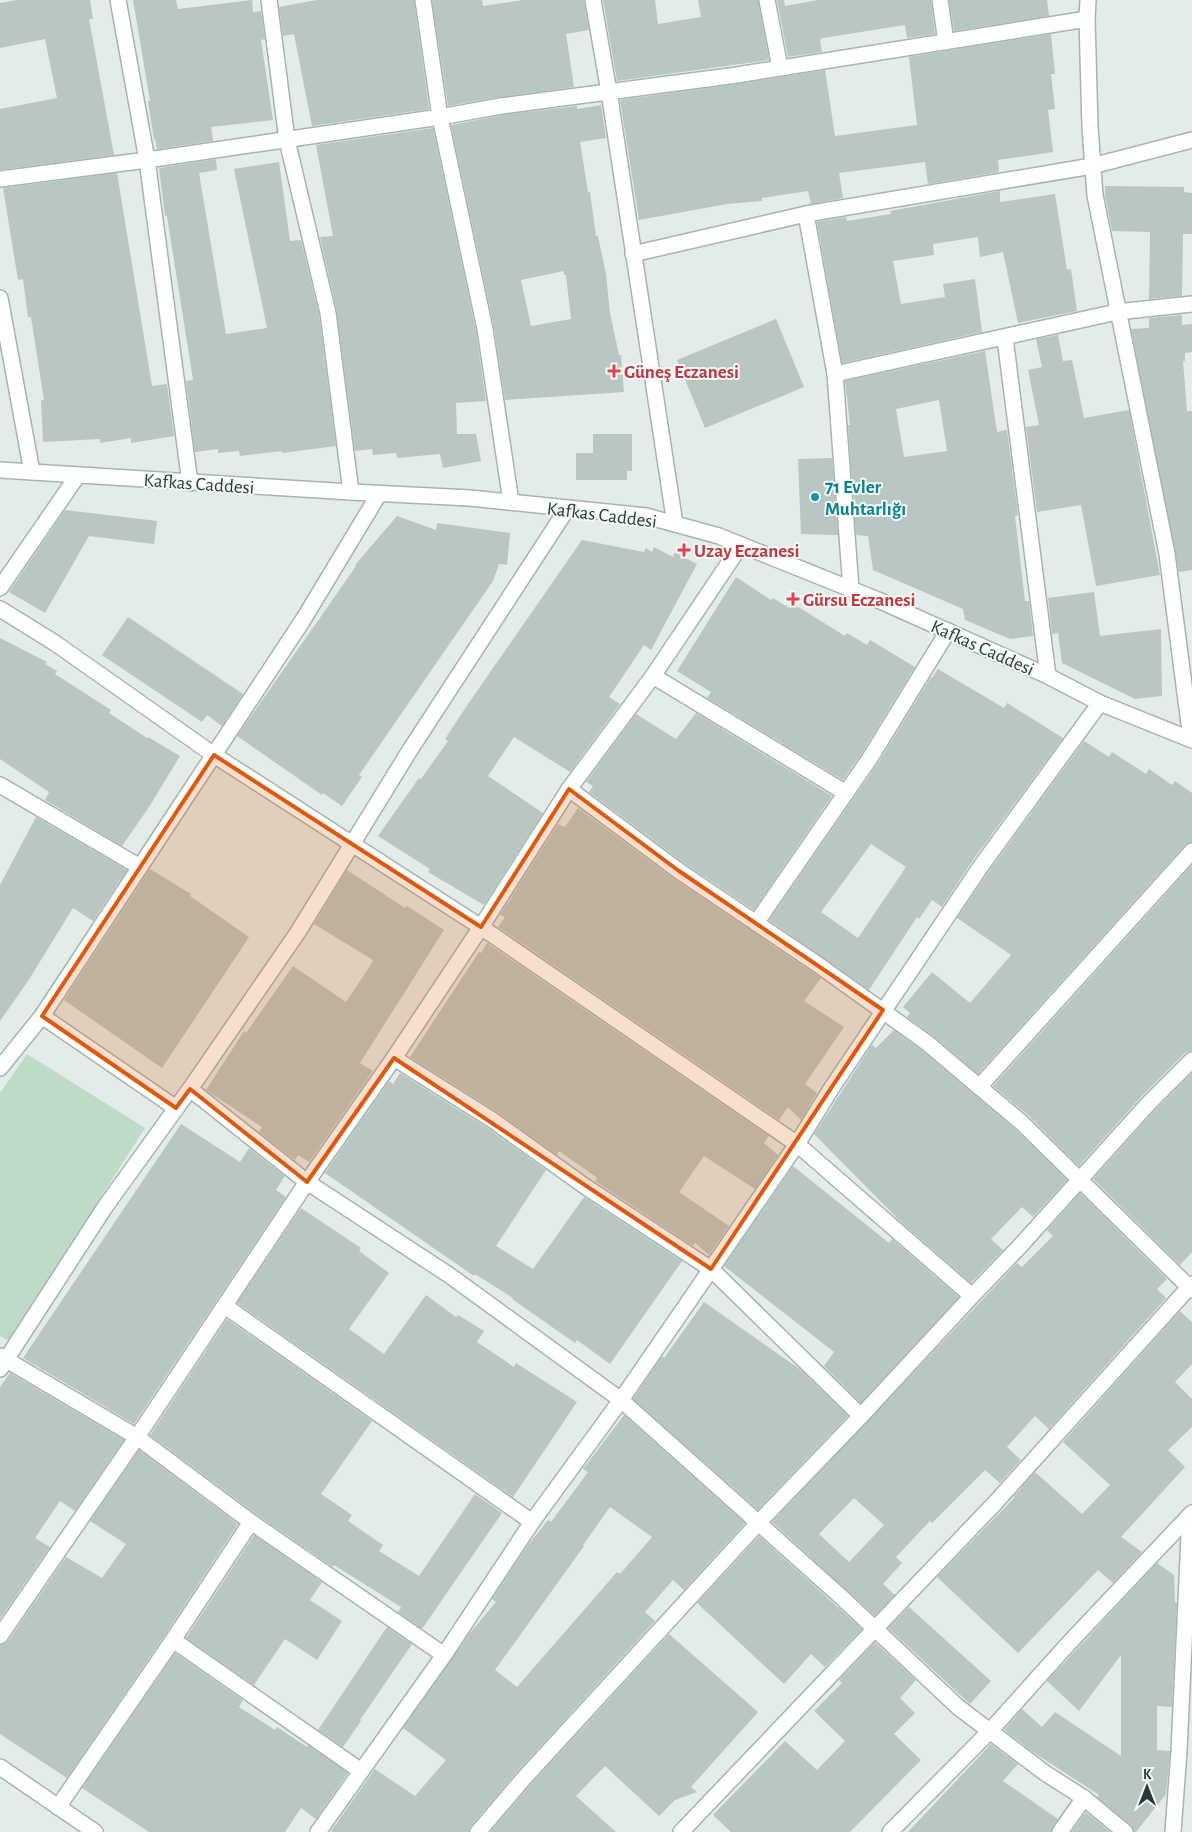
<svg xmlns="http://www.w3.org/2000/svg" width="1192" height="1832" viewBox="0 0 1192 1832" font-family="'Alegreya Sans',sans-serif">
  <style>
    .green { fill: #bedbc9 }
    .building { fill: #b9c6c2; fill-rule: evenodd }
    .lines { fill: none; stroke-linecap: round; stroke-linejoin: round }
    .minor-casing { stroke: #a6b4b0; stroke-width: 18 }
    .minor { stroke: #fff; stroke-width: 15 }
    .marked { fill: #de580e; fill-opacity: 0.2; stroke: #de580e; stroke-width: 4; stroke-linejoin: round }
    .health-dot { fill: #e0444e; stroke: #f4f9f7; stroke-width: 2 }
    .culture-dot { fill: #0f9aa8; stroke: #f4f9f7; stroke-width: 2 }
    .labels { text-anchor: middle; stroke-width: 4; stroke-linejoin: round; paint-order: stroke }
    .health-label { font-size: 19px; font-weight: bold; fill: #be3a42; stroke: #f4f9f7; text-anchor: start }
    .street-label { font-size: 19px; fill: #243c38; stroke: #f4f9f7 }
    .culture-label { font-size: 19px; font-weight: bold; fill: #0d838f; stroke: #f4f9f7; text-anchor: start }
  </style>
  <rect width="100%" height="100%" fill="#e3ece9"/>
  <path class="green" d="M27 1054 145 1128 9 1341 0 1336V1093Z"/>
  <g class="building">
    <path d="M17 0H90L93 19H89L114 155 0 170V109L57 98 45 39 0 48V3Z"/>
    <path d="M133 0H176L178 9 252 0 253 12 261 11 265 39 261 40 273 120 211 127 213 141 157 149 155 139 154 140 148 101H150Z"/>
    <path d="M317 0H414L429 109 312 126 294 34 283 36 279 7Z"/>
    <path d="M432 0H482L483 6 523 0H584L589 30 566 34 574 87 500 97 448 106Z"/>
    <path d="M603 0H655L658 24 701 17 698 0H758L769 60 617 81Z"/>
    <path d="M777 0H784L785 6 818 0H931L935 34 907 38 905 25 823 38 820 40 822 52 788 57Z"/>
    <path d="M949 0H1047L1049 16 954 31Z"/>
    <path d="M1051 34 1055 74H1051L1055 109 1048 110 1053 152 998 160 999 172 928 184 925 162 839 173 843 198 811 204 808 191 762 198V201L727 204 639 220 620 100 738 84 825 70 835 136 917 125 909 57Z"/>
    <path d="M601 105 606 138 580 142 588 192H590L596 236H598L606 274 610 313 619 355H621L624 392 505 400 494 327 451 125 502 115 577 106V109ZM564 271V275H566L571 319 531 326 521 280Z"/>
    <path d="M433 128 476 331 486 401 456 403 457 434H476L481 461 443 468 440 454 397 458 396 453 373 455 372 449 355 451 337 312 320 237 333 236 316 145Z"/>
    <path d="M216 159 217 170 199 173 226 334 267 328 234 169 279 162 290 241 301 240 319 315 336 446 282 453V451L240 456 239 451 218 453V449L195 452 186 381 193 380 167 216H165L159 168Z"/>
    <path d="M117 173 152 386 167 384 174 436 131 443V438L100 443V439L43 442 41 400H44L31 317H28L23 279 18 280 3 188Z"/>
    <path d="M1105 186 1184 187V192L1192 193V234H1183L1182 296 1149 299 1150 232 1112 231 1105 196Z"/>
    <path d="M1000 191V202L1055 194 1067 270 1071 269 1077 311 1018 323 1003 252 980 257 978 237 933 244 934 255 893 261 901 304 945 297 943 284 975 279 982 332 842 363 817 222 846 217 847 221 891 214 890 211Z"/>
    <path d="M1182 315V325L1192 324V352L1185 353V361H1183L1187 411H1192V570L1179 572 1131 329 1149 328V318Z"/>
    <path d="M776 319 804 387 705 428 677 360Z"/>
    <path d="M1058 335 1063 361 1072 360 1084 418 1129 410 1160 575 1096 586 1081 505 1037 512 1026 427 1039 425 1028 370 1042 367 1036 339Z"/>
    <path d="M985 351 997 432 1007 430 1018 515 1015 516 1025 601H1029L1033 636 1010 639 965 620 963 609 873 570 868 536 856 535 848 425H850L845 381ZM939 400 947 451 904 457 896 409Z"/>
    <path d="M593 434H632V471H627V480H576V453H593Z"/>
    <path d="M832 458 838 535 801 534 798 459Z"/>
    <path d="M65 510 157 521 154 544 89 536 45 613 9 592Z"/>
    <path d="M397 516 436 530 437 523 510 533 507 565 499 564 493 581 359 775 362 777 342 806 323 793 322 795 237 736 324 612 356 566 355 565Z"/>
    <path d="M582 540 644 552 646 548 652 552 654 547 673 557 675 552 697 564 651 650 644 645 609 697 620 704 570 772 514 737 488 776 543 813 484 905 428 872 430 869 378 836 419 778 421 779 448 741 445 739 468 704Z"/>
    <path d="M736 577 771 600 773 598 789 608 792 603 845 636 847 633 867 645 870 640 915 667 862 753 843 780 707 698 711 692 677 671Z"/>
    <path d="M1094 592 1100 636 1161 629 1162 696 1135 699 1062 663 1058 633 1052 634 1048 598Z"/>
    <path d="M128 617 243 694 222 726 207 715 202 722 102 655Z"/>
    <path d="M0 638 47 662 45 664 57 671 55 674 111 710 109 713 147 738 148 737 180 756 149 807 122 846 45 800 49 792 0 759Z"/>
    <path d="M938 669 1004 708 1007 703 1063 738 973 860 942 907 932 900 919 919 917 917 869 990 769 920 878 763 931 677 932 678ZM871 844 906 867 858 938 821 912Z"/>
    <path d="M696 713 832 796 754 910 684 863 589 792 593 786 586 782 636 714 676 739Z"/>
    <path d="M1084 741 1109 757 1112 752 1146 774 1149 769 1172 785 1175 781 1192 793V842L1185 845 978 1074 932 1035 907 1017 910 1013 903 1007 932 972 970 1003 1011 955 957 918 989 871Z"/>
    <path d="M578 808 674 879 821 978 804 1001 844 1027 805 1084 817 1093 801 1120 788 1107 779 1120 498 927 505 917 500 915 558 824 565 827Z"/>
    <path d="M36 817 127 870 93 921 73 908 28 981 0 1021V885Z"/>
    <path d="M1192 865V1051L1185 1053 1140 1098 1079 1166 1029 1116 993 1086Z"/>
    <path d="M150 869 191 894 190 896 249 937 162 1068 64 1000Z"/>
    <path d="M347 870 405 908 407 906 444 930 360 1063 373 1071 309 1162 298 1155 295 1160 259 1132 262 1127 206 1090 244 1031 246 1033 293 966 346 1002 372 963 373 960 314 924Z"/>
    <path d="M487 943 769 1136 764 1143 778 1155 755 1189 704 1156 679 1192 729 1226 709 1255 695 1243 693 1246 595 1181 597 1178 596 1177 559 1151 557 1155 496 1111 410 1057 479 952 481 953Z"/>
    <path d="M894 1030 920 1049 1016 1130 1067 1180 1033 1217 1022 1207 991 1239 1003 1250 971 1283 899 1220 814 1134 872 1045 876 1048Z"/>
    <path d="M400 1073 486 1127 546 1170 496 1246 533 1269 584 1197 682 1261 610 1364 577 1340 575 1343 512 1299 513 1298 475 1274 474 1276 325 1173 389 1081 393 1084Z"/>
    <path d="M1192 1073V1252L1180 1265 1093 1179 1154 1111Z"/>
    <path d="M181 1124 240 1162 249 1148 285 1176 276 1190 286 1197 134 1424 23 1358Z"/>
    <path d="M793 1166 889 1243 892 1239 959 1297 861 1403 824 1366 834 1352 724 1266Z"/>
    <path d="M1080 1193 1167 1279 1157 1289 1166 1298 1049 1429 1035 1416 1007 1447 1021 1460 1000 1483 985 1470 932 1523 930 1521 896 1557 902 1563 883 1584 895 1595 875 1616 772 1522 1017 1263 1022 1267 1053 1236 1047 1230ZM854 1498 884 1525 849 1562 819 1534Z"/>
    <path d="M301 1208 361 1248 359 1251 389 1273 349 1329 384 1354 426 1295 456 1317 458 1315 484 1331 477 1342 514 1367 516 1363 577 1402 513 1497 237 1303Z"/>
    <path d="M704 1302 801 1370 848 1416 758 1510 633 1399 662 1356 664 1358Z"/>
    <path d="M1180 1311 1192 1322V1364L1175 1382 1192 1399V1427L1168 1450 1185 1467 1121 1537 1142 1552 1113 1583 1098 1570 1018 1653 937 1577 1015 1497 1014 1496 1035 1472 1082 1514 1110 1485 1063 1442Z"/>
    <path d="M227 1319 372 1421 321 1494 352 1515 348 1521 383 1545 379 1551 419 1576 475 1494 502 1513 422 1629 398 1612 401 1607 334 1565 333 1567 256 1514 150 1435Z"/>
    <path d="M10 1373 124 1440 75 1511 60 1501 35 1538 50 1547 0 1619V1387Z"/>
    <path d="M624 1415 745 1523 684 1590 673 1580 645 1612 655 1621 518 1771 471 1826 469 1832H332L331 1831 375 1769 415 1796 446 1760 403 1728 469 1634 496 1602 492 1599 525 1549 548 1520 551 1522 588 1472 583 1469ZM610 1507 652 1537 620 1574 617 1572 517 1687 495 1670 584 1546 583 1545Z"/>
    <path d="M139 1450 238 1524 165 1635 67 1778 0 1734V1645L8 1641 66 1557 102 1578 126 1544 90 1521Z"/>
    <path d="M254 1535 322 1582 310 1600 342 1621 317 1660 285 1639 254 1685 186 1638Z"/>
    <path d="M759 1536 862 1629 825 1667 811 1654 784 1684 697 1603Z"/>
    <path d="M1157 1563 1174 1575 1175 1602 1177 1603 1172 1707 1157 1706V1750L1170 1751 1166 1794 1136 1832H1134L1131 1825 1097 1797 1099 1795 1030 1750 1004 1730 1022 1709 1042 1727 1055 1712 1121 1756V1655L1079 1711 1047 1681Z"/>
    <path d="M909 1607 991 1681 970 1704 888 1628Z"/>
    <path d="M387 1627 412 1644 360 1720 361 1721 343 1747 359 1758 318 1730Z"/>
    <path d="M669 1634 758 1712 691 1787 697 1792 675 1800 659 1816 605 1766 576 1796 616 1832H490L532 1783Z"/>
    <path d="M875 1642 916 1680 900 1698 915 1713 894 1734 921 1760 850 1832H731L713 1815 785 1741 817 1770 845 1741 814 1711 842 1683 839 1680Z"/>
    <path d="M175 1653 243 1700 239 1707 275 1730 277 1727 307 1747 308 1745 348 1773 316 1819 301 1808 285 1832H149L82 1788Z"/>
    <path d="M991 1744 1018 1764 1003 1781 1058 1819 1051 1832H908Z"/>
    <path d="M1086 1812 1110 1832H1071Z"/>
  </g>
  <g class="lines">
    <defs>
      <g id="minor">
        <path d="M118 0 147 160 190 483"/>
        <path d="M269 0 287 140 328 313 351 492"/>
        <path d="M423 0 440 117 485 329 511 502"/>
        <path d="M593 0 609 92 675 524"/>
        <path d="M767 0 780 68"/>
        <path d="M940 0 946 42"/>
        <path d="M1087 19 1088 0"/>
        <path d="M0 179 147 160 440 117 501 106 737 75 1087 19 1090 127 1095 195 1167 554 1191 739"/>
        <path d="M633 254 806 214"/>
        <path d="M0 298 32 472"/>
        <path d="M1005 338 1048 676"/>
        <path d="M835 374 806 214 1092 166 1192 140"/>
        <path d="M0 470 351 492 470 498 646 516 719 536 878 600 1048 676 1100 703 1192 740"/>
        <path d="M567 509 410 750 298 932 190 1089 307 1182 449 1275 621 1400 839 1595 958 1707 1045 1773 1084 1798 1125 1832"/>
        <path d="M0 588 78 475"/>
        <path d="M851 589 835 374 1117 312 1192 304"/>
        <path d="M0 609 55 643 214 755 481 927 797 1144 972 1296"/>
        <path d="M653 676 846 793"/>
        <path d="M0 785 140 867"/>
        <path d="M569 789 679 871 817 964 926 1042 1022 1123 1192 1290"/>
        <path d="M756 923 870 758 948 631"/>
        <path d="M42 1016 176 1108"/>
        <path d="M394 1058 491 1119 586 1187 711 1269 861 1416"/>
        <path d="M0 1068 42 1016 184 800 303 620 379 494"/>
        <path d="M979 1087 1192 851"/>
        <path d="M225 1306 532 1522"/>
        <path d="M0 1356 137 1437 251 1522"/>
        <path d="M0 1369 105 1207 190 1089"/>
        <path d="M0 1636 137 1437 307 1182 394 1058 481 927 569 789 653 676 741 545"/>
        <path d="M173 1640 361 1771"/>
        <path d="M0 1767 95 1832"/>
        <path d="M58 1807 173 1640 251 1522 444 1655"/>
        <path d="M318 1832 444 1655 532 1522 621 1400 797 1144 831 1089 981 866 1100 703"/>
        <path d="M478 1832 525 1777 759 1522 861 1416 972 1296 1021 1245 1147 1105 1192 1060"/>
        <path d="M681 1832 995 1503 1192 1284"/>
        <path d="M890 1832 990 1731 1069 1643 1190 1515"/>
        <path d="M1060 1832 1084 1798"/>
        <path d="M1173 1832 1179 1751 1190 1515 1192 1513"/>
      </g>
    </defs>
    <use href="#minor" class="minor-casing"/>
    <use href="#minor" class="minor"/>
  </g>
  <path class="marked" d="M214 755 481 927 569 789 679 871 883 1010 711 1269 394 1058 307 1182 190 1089 176 1108 42 1016Z"/>
  <g class="health-dot">
    <path d="M611.5 363.5h5v5h5v5h-5v5h-5v-5h-5v-5h5z"/>
    <path d="M681.5 542.5h5v5h5v5h-5v5h-5v-5h-5v-5h5z"/>
    <path d="M790.5 591.5h5v5h5v5h-5v5h-5v-5h-5v-5h5z"/>
  </g>
  <circle class="culture-dot" cx="815" cy="497" r="5"/>
  <g class="labels">
    <g class="health-label">
      <text x="624" y="378">Güneş Eczanesi</text>
      <text x="694" y="557">Uzay Eczanesi</text>
      <text x="803" y="606">Gürsu Eczanesi</text>
    </g>
    <g class="street-label">
      <text transform="translate(199 483) rotate(4)" y="7">Kafkas Caddesi</text>
      <text transform="translate(602 514) rotate(7)" y="7">Kafkas Caddesi</text>
      <text transform="translate(983 647) rotate(24)" y="7">Kafkas Caddesi</text>
    </g>
    <g class="culture-label">
      <text x="825" y="493">71 Evler<tspan x="825" dy="22">Muhtarlığı</tspan></text>
    </g>
  </g>
  <g transform="translate(1147 1787)" stroke="#f4f9f7" stroke-width="4" paint-order="stroke">
  <path d="M0-4L9 19L0 12L-9 19Z" fill="#243c38"/>
  <text y="-8" font-size="14" font-weight="bold" text-anchor="middle" fill="#243c38">K</text>
  </g>
</svg>
